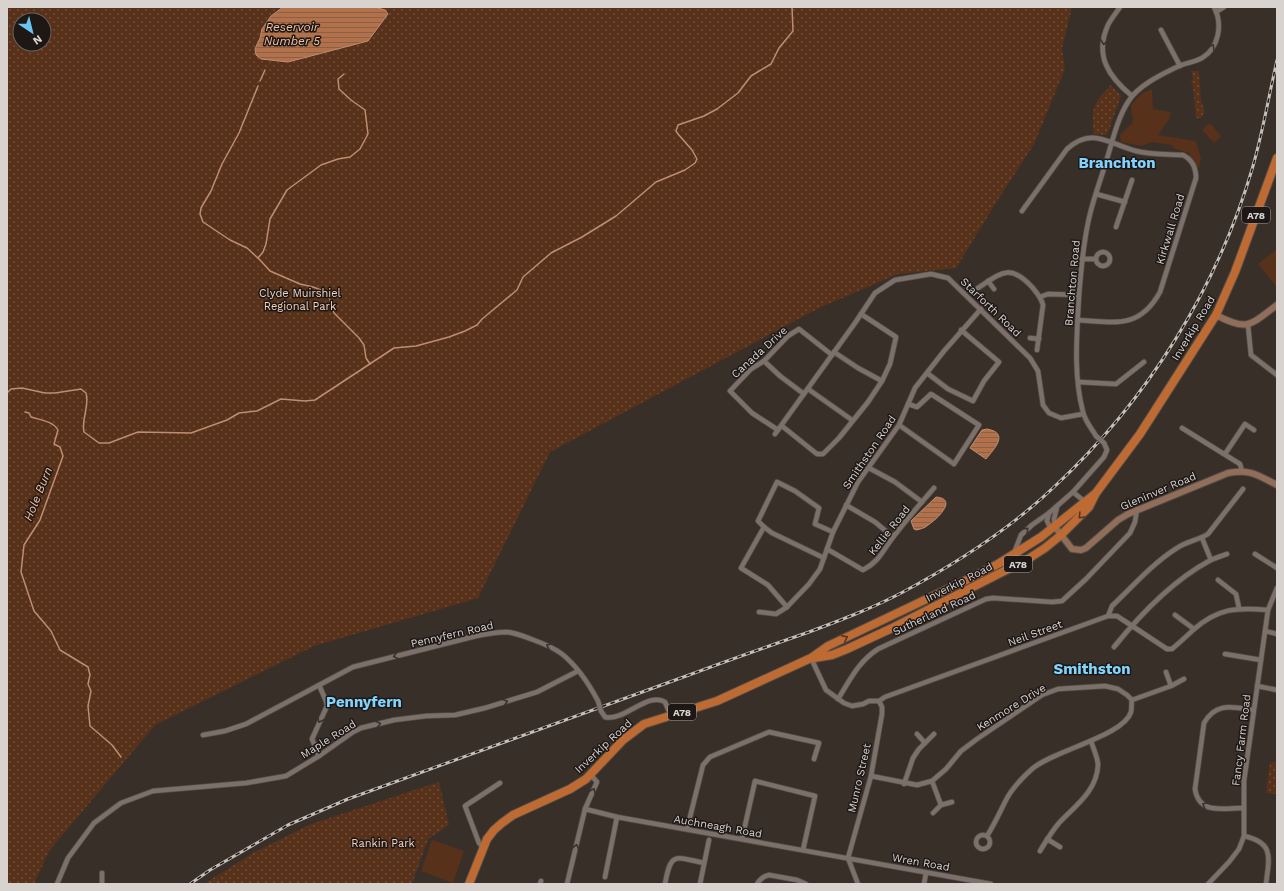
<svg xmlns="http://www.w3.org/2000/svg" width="1284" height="891" viewBox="0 0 1284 891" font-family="'Work Sans',sans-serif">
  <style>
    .grass { fill: #573119 }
    .park { fill: url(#park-dots); fill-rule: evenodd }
    .water { fill: url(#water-rules); stroke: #be8e72 }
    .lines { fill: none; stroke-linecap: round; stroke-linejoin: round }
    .stream { stroke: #be8e72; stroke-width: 1.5 }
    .street-casing { stroke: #544c47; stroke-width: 6 }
    .secondary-casing { stroke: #544c47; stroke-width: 8 }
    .highway-casing { stroke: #544c47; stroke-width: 10 }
    .street { stroke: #7c706a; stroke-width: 4.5 }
    .secondary { stroke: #906e5a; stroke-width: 6 }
    .highway { stroke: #be6b33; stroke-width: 8 }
    .rail-casing { stroke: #c5bfba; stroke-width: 3 }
    .rail { stroke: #1d1816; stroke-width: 1.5; stroke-dasharray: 4.5; stroke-linecap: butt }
    .street-bridge-casing { stroke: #544c47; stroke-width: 6; stroke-linecap: butt }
    .street-bridge { stroke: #7c706a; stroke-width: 4.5 }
    .oneway { stroke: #3a322f }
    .oneway2 { stroke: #553520 }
    .labels { text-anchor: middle; stroke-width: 3; stroke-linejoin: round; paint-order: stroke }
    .shield { fill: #1d1816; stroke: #a19b98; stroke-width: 1 }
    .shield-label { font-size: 10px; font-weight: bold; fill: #d9d3cf }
    .street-label { font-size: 11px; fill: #d9d3cf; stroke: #1d1816 }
    .park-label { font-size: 11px; fill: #f8d2bd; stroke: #1d1816 }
    .water-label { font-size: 12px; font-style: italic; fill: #f6bf9f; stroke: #1d1816 }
    .district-label { font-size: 15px; font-weight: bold; fill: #81d4fe; stroke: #1d1816 }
  </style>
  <defs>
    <pattern id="park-dots" width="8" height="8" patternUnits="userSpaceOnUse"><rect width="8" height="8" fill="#573119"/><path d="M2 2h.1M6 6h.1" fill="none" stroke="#6f4e39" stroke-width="1.8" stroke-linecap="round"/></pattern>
    <pattern id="water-rules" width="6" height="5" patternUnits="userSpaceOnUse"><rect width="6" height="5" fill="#b2714a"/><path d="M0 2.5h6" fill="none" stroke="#8a6046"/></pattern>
  </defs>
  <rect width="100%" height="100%" fill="#392f29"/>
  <g class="grass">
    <path d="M1152 89 1153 109 1171 112 1169 119 1158 135 1196 141 1201 159 1199 168 1197 167 1189 153 1173 148 1172 145 1152 142 1142 146 1121 142 1120 135 1133 123 1131 105 1141 94Z"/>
    <path d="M1210 123 1221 136 1214 143 1202 130Z"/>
    <path d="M1277 249V287L1258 264Z"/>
    <path d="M432 840 464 851 453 883 421 871Z"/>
  </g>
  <g class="park">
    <path d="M7 7H1072L1062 48 1065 69 1034 144 999 198 956 268 898 274 819 308 550 452 478 598 314 646 155 725 49 851 34 884H7ZM20 20H44V44H20Z"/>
    <path d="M1191 71H1199L1201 101 1205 112 1201 118H1196L1193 86 1191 82 1193 79Z"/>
    <path d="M1111 85 1121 96 1107 135 1094 134C1091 107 1093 104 1111 85Z"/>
    <path d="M1277 762V794L1266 793 1270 763Z"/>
    <path d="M439 782 449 825 428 839 412 884H204L253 853 311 824Z"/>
  </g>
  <g class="water">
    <path d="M283 7H375L385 10 388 14 368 41 288 62 261 59 256 55 255 49 260 38 262 29 271 16Z"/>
    <path d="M987 429C1010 433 994 449 986 459L970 448 982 430Z"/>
    <path d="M936 497C959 499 936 520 928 525 925 528 921 529 916 530L914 529 911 521Z"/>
  </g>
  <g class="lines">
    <g class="stream">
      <path d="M260 81 265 70"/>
      <path d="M258 86 239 133 222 164 211 191 201 208 200 214 203 222 230 240 247 248 260 260 270 271 300 284 313 287 321 290 329 297 334 313 359 338 364 345 366 358 370 364"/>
      <path d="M258 258 263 252 266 244 270 219 287 190 321 165 338 159 350 157 360 149 368 134 365 110 351 100 339 89 338 79 344 74"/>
      <path d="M7 393 11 389 22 388 45 393H55L81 389 86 393C90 406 81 419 84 432L99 443H109L138 432 191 433 227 420 239 413 257 411 281 399 305 401 315 400 394 348 416 346 449 337 465 331 477 325 482 319 517 290 523 277 551 253 582 237 616 216 656 182 685 170 695 163 697 159 692 150 678 134 676 131 678 125 704 116 717 109 738 93 751 76 771 64 779 48 793 31 792 7"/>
      <path d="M25 412 29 413 31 417C40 420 53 421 58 430L54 444 60 447 63 456 40 520 24 545 21 572 34 611 51 631 60 650 88 667 90 675 88 684 91 691 88 706 90 726 112 745 121 757"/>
    </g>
    <defs>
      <g id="street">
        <path d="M1120 7C1116 13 1111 19 1108 25 1094 56 1109 77 1132 96"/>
        <path d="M1216 12 1224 7"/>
        <path d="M1161 30 1180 66"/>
        <path d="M1096 194 1125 202"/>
        <path d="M1022 211 1067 149C1092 126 1109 144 1136 151 1151 155 1168 154 1183 155 1193 160 1196 168 1196 178L1160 292C1139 330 1114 322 1078 320"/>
        <path d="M1116 227 1132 180"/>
        <circle cx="1103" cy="259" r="7"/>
        <path d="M1081 259H1096"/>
        <path d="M988 281 994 289"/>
        <path d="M978 288C1001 273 1010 263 1032 287 1037 293 1041 297 1043 305L1037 350"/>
        <path d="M1040 297 1048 294 1079 295"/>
        <path d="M1248 325 1251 355 1277 375"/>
        <path d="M1030 338 1039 339"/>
        <path d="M834 352 858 368 882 381"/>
        <path d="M764 361 780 376 804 394"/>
        <path d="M927 373 948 389 973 401 984 381 999 362 961 330"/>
        <path d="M1078 382 1116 384 1144 362"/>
        <path d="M808 389 852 420"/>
        <path d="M899 425 954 464 979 425 931 394 917 407 908 404"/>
        <path d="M782 426 817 454H823L839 438 868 402 882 381 890 364 896 337 861 314"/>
        <path d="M1182 428 1240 464 1242 471"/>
        <path d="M778 430 752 413 730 391 751 369 764 361 788 336 799 329 832 355"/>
        <path d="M775 434 855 323 875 293 895 280 931 274 948 278 1030 358 1038 371 1043 405 1049 413 1061 418 1083 414"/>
        <path d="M1096 436C1092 429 1085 421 1083 412 1073 374 1077 334 1079 295 1081 270 1083 247 1088 223 1092 202 1100 182 1106 162 1112 143 1117 119 1128 102 1137 86 1162 74 1179 66 1186 63 1195 62 1202 58 1219 48 1223 24 1214 7"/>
        <path d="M1225 454 1245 424 1254 430"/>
        <path d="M869 468 895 482 922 502"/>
        <path d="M1073 492 1084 501"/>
        <path d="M846 505 875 522 893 537"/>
        <path d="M1057 507 1054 519 1055 527 1049 525 1047 521 1049 513 1073 492 1104 457 1107 450 1104 443"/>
        <path d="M764 527 772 533 824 558"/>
        <path d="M1202 538 1211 560"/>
        <path d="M827 549 863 570C881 560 882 551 894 536 907 519 920 504 934 488"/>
        <path d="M1014 553 1021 535 1032 525 1049 513"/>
        <path d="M1255 554 1277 568"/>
        <path d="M1218 580 1236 594 1239 608"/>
        <path d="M787 607 768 585 741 568 764 527 758 521 777 482 795 491 819 508 815 524 833 532"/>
        <path d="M759 612 776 614 787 607 809 584 820 569 833 532 858 482 899 425 915 388 944 351 981 309"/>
        <path d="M1175 615 1194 629"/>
        <path d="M1108 616H1117L1167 649H1172C1179 643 1186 637 1193 630 1218 608 1237 607 1268 610"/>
        <path d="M1265 631 1277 634"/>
        <path d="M1114 647C1139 616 1174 580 1209 561 1215 558 1221 556 1227 554"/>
        <path d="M1225 654 1261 660"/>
        <path d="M811 658 826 690 844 703 852 706 863 704 869 701H879L885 697 1108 616 1112 606C1133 586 1153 563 1177 548 1187 541 1199 540 1208 534L1243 489"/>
        <path d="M1166 672 1171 686"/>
        <path d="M319 685 326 701 327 706 312 739 319 756"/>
        <path d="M1257 686 1277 690"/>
        <path d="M838 699C850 680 858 662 878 649L986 599 993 598 1052 602 1062 601 1086 579 1130 533 1135 522 1137 509"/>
        <path d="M1132 700 1171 686 1184 679"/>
        <path d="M601 711 605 717C623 722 649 691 665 702L671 716"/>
        <path d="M917 734 925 743"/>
        <path d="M203 735 225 731 246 724 353 667 476 636C486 634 497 632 507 632 516 633 523 636 531 639 542 643 553 647 562 654 577 666 589 684 598 701"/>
        <path d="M871 776 917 785 932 781 946 769 961 751 977 739 1042 695 1058 689 1105 686 1118 689 1127 695 1132 700C1131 704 1132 709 1131 712 1124 736 1052 751 1032 769 1022 778 1011 789 1005 802 999 814 994 825 987 836"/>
        <path d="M932 781 941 805"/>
        <path d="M904 784 913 758 919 749 934 734"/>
        <path d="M1243 808C1223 808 1199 815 1195 789L1204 723C1216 702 1232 707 1253 710"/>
        <path d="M585 809 617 817 991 884"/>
        <path d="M933 813 941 805 952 802"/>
        <path d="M687 829 703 765 710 757 769 732 819 743 814 759"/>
        <circle cx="983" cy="842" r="7"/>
        <path d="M1244 836C1275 843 1269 858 1266 884"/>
        <path d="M742 839 755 781 815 796 803 850"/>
        <path d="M1047 839 1060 847"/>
        <path d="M483 847 479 843 465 806 500 783"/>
        <path d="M1040 851C1046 841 1052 831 1059 823 1075 806 1097 791 1098 765 1098 758 1093 748 1091 741"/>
        <path d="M848 858 871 776 882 714V707L879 701"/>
        <path d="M848 858 858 884"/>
        <path d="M605 877 617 817"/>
        <path d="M57 884 68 858 94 823 121 803 153 791 246 783 286 776 319 756 353 732 361 728 394 720 426 716 455 715 485 708 537 692 578 671"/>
        <path d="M102 884V873"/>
        <path d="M540 884 541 881"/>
        <path d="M567 884 585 809 597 782 591 775"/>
        <path d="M665 884C671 851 675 857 704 863"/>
        <path d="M700 884 709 840"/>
        <path d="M757 884C760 879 763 876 769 875L797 880 806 884"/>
        <path d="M924 884 926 873"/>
        <path d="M1208 884 1229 862 1239 849 1244 836V781L1268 610 1277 588"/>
      </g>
      <g id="secondary">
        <path d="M1216 315C1248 332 1250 325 1277 305"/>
        <path d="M1055 527 1072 549 1081 550 1086 548 1118 520 1128 514 1228 473C1251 469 1257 475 1277 485"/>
      </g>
      <g id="highway">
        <path d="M814 658 832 655 847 649 890 629 1028 559 1045 548 1061 535 1089 507 1096 493 1140 434 1216 315 1235 272 1277 158"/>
        <path d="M469 884 487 839 494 830 502 823 513 815 570 789 586 779 623 740 644 724 717 701 811 658 828 646 975 576 998 564 1041 537 1096 493"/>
      </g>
    </defs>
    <use href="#street" class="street-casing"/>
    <use href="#secondary" class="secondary-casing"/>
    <use href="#highway" class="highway-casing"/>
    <use href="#street" class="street"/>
    <use href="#secondary" class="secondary"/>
    <use href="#highway" class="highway"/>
    <defs>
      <path id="rail" d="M190 884 210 870 288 825 348 799C462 757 576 716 689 675 729 660 769 646 809 632 841 620 873 608 903 592 957 563 1010 529 1054 487 1147 401 1218 287 1253 166 1263 131 1269 95 1277 60"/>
    </defs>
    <use href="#rail" class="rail-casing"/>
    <use href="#rail" class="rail"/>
    <defs>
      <g id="street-bridge">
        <path d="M1096 436 1104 443"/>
        <path d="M598 701 601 711"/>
      </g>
    </defs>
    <use href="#street-bridge" class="street-bridge-casing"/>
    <use href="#street-bridge" class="street-bridge"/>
  </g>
  <defs><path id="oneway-chevron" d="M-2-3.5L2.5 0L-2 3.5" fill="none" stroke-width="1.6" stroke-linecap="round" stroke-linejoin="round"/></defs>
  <g class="oneway">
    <use href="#oneway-chevron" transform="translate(1104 42) rotate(97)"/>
    <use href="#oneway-chevron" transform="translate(1212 47) rotate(-59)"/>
    <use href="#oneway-chevron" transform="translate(1026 530) rotate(-46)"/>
    <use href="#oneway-chevron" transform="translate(549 646) rotate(-155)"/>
    <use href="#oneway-chevron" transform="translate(396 656) rotate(166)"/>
    <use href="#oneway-chevron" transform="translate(505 702) rotate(-17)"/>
    <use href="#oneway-chevron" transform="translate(320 720) rotate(116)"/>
    <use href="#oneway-chevron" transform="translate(378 724) rotate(-14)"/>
    <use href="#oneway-chevron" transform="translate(593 791) rotate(-66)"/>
    <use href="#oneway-chevron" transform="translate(1205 805) rotate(-150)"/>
    <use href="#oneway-chevron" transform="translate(576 847) rotate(-77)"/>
  </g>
  <g class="oneway2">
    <use href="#oneway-chevron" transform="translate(1081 516) rotate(135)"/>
    <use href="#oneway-chevron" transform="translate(845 638) rotate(-26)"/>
  </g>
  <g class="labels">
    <g class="shield">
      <rect x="1242" y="207" width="28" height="16" rx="3"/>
      <rect x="1004" y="556" width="28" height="16" rx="3"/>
      <rect x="668" y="704" width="28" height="16" rx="3"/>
    </g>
    <g class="shield-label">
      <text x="1256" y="219">A78</text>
      <text x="1018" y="568">A78</text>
      <text x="682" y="716">A78</text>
    </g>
    <g class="street-label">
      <text transform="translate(1170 229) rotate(-73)" y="4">Kirkwall Road</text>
      <text transform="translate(1072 283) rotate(-85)" y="4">Branchton Road</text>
      <text transform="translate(991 307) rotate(44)" y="4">Starforth Road</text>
      <text transform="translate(1193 328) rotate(-59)" y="4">Inverkip Road</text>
      <text transform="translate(759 352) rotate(-42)" y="4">Canada Drive</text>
      <text transform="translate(869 452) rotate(-56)" y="4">Smithston Road</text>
      <text transform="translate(1158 491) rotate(-23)" y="4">Gleninver Road</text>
      <text transform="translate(889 530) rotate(-52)" y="4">Kellie Road</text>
      <text transform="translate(959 582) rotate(-27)" y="4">Inverkip Road</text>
      <text transform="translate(934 613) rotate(-25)" y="4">Sutherland Road</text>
      <text transform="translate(1035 633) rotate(-20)" y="4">Neil Street</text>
      <text transform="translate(452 634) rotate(-13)" y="4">Pennyfern Road</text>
      <text transform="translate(1011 707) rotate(-32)" y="4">Kenmore Drive</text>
      <text transform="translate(328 739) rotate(-32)" y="4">Maple Road</text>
      <text transform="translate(1241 740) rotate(-83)" y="4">Fancy Farm Road</text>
      <text transform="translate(603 746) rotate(-43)" y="4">Inverkip Road</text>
      <text transform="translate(859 778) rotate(-77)" y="4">Munro Street</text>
      <text transform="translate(718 826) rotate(10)" y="4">Auchneagh Road</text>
      <text transform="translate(921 862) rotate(10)" y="4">Wren Road</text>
    </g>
    <g class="park-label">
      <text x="300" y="297">Clyde Muirshiel<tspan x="300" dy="13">Regional Park</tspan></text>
      <text x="383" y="847">Rankin Park</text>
    </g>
    <g class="water-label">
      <text x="292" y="31">Reservoir<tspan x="292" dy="14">Number 5</tspan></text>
      <text transform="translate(38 494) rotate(-68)" y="4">Hole Burn</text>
    </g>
    <g class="district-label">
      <text x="1117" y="168">Branchton</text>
      <text x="1092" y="674">Smithston</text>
      <text x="364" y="707">Pennyfern</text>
    </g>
  </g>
  <rect width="1284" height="891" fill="none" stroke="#d9d3cf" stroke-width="16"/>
  <g transform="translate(32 32) rotate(145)"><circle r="19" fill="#1d1816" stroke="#686360"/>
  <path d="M0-3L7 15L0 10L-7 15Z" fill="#68c4f0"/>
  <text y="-6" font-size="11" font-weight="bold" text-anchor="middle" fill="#d9d3cf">N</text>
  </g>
</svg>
